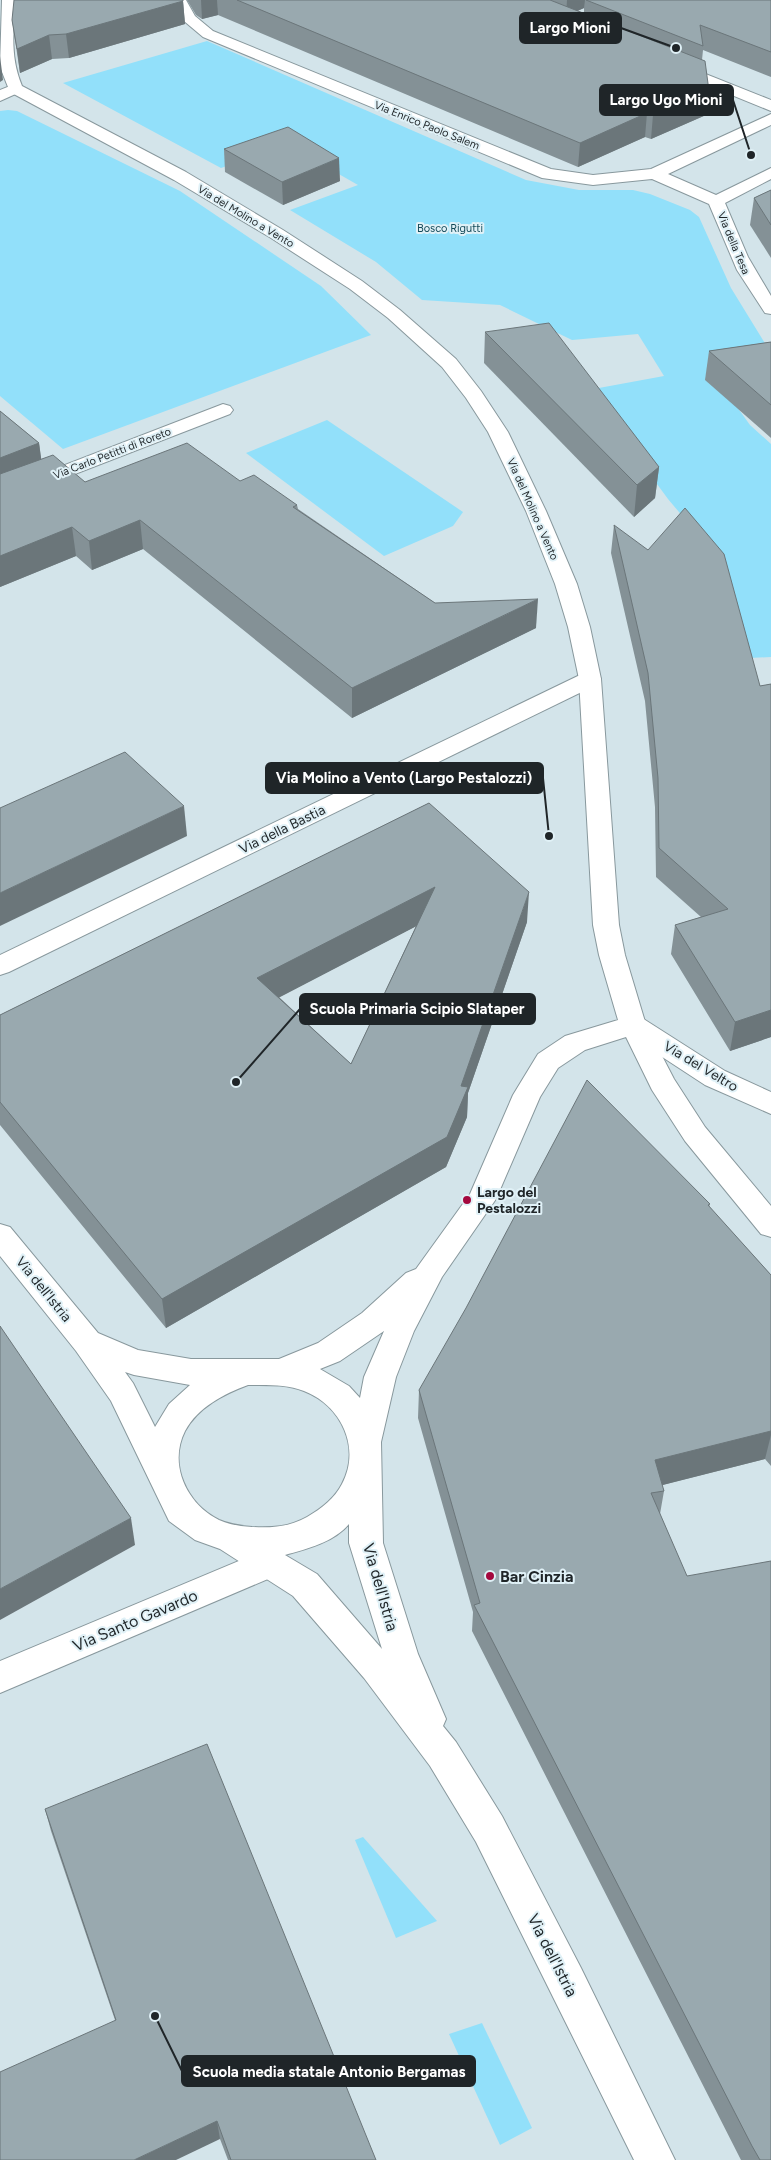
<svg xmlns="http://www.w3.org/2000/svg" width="771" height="2160" viewBox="0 0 771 2160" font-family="Figtree,sans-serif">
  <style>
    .green { fill: #92e0fa }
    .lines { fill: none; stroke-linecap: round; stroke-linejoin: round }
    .minor-casing { stroke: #88989d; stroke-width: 2 }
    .major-casing { stroke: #88989d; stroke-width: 2 }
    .minor { fill: #fff; fill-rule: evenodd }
    .major { fill: #fff; fill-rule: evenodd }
    .wall { fill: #849196; fill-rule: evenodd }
    .shaded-wall { fill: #6b767a }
    .building { fill: #99a9af; stroke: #6b767a; fill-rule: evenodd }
    .poi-dot { fill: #a4083e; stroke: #e0f1f7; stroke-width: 2 }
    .labels { text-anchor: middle; stroke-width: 4; stroke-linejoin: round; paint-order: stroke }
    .far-street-label { font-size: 11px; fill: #1f2528; stroke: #e0f1f7 }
    .far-park-label { font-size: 11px; fill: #124958; stroke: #e0f1f7 }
    .street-label { font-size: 14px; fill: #1f2528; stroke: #e0f1f7 }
    .poi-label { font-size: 14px; font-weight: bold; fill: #1f2528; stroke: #e0f1f7; text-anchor: start }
    .near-poi-label { font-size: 16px; font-weight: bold; fill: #1f2528; stroke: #e0f1f7; text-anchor: start }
    .near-street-label { font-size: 16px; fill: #1f2528; stroke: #e0f1f7 }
    .leader { fill: none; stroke: #1f2528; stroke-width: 2 }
    .callout-dot { fill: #1f2528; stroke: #e0f1f7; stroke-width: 2 }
    .callout { fill: #1f2528; stroke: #1f2528; stroke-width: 2 }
    .callout-label { font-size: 15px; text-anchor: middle; font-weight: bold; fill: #fff }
  </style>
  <rect width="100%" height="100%" fill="#d3e4ea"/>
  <g class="green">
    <path d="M207 41 526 180 579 190H633L650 194 690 210 699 217 731 288 771 353 714 375 750 425 771 444V657L749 658 727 569 668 499 588 390 664 376 638 334 572 340 500 305 422 300 376 262 290 210 358 185 288 145 221 168 63 83Z"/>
    <path d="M8 110 17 111 180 191 321 286 371 335 63 449 0 396V111Z"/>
    <path d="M327 420 463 512 453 526 384 556 246 453Z"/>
    <path d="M363 1837 437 1921 396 1938 355 1840Z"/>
    <path d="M482 2023 532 2128 500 2145 449 2034Z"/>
  </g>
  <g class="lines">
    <defs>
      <g id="minor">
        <path d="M172 0H186L195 16 213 31 551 169 593 175 651 169 771 114V125L668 174 716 195 771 168V179L725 203 748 257 771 296V314L765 313 737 270 709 204 652 179 593 185 542 178 203 37 184 21Z"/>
        <path d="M15 84 20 86 23 89 20 92 0 101V90Z"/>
        <path d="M223 404 230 406 233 410 230 414 0 503V490Z"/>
        <path d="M590 672 598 674 601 679 598 684 9 972 0 975V955L582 674Z"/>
        <path d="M633 1015 642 1018 725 1071 771 1092V1114L705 1085 624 1032 620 1025 624 1018Z"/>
        <path d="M270 1548 282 1553 287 1563 282 1573 0 1693V1661Z"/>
      </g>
      <g id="major">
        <path d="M2 0H16C13 31 10 57 22 86L186 172 283 230 362 281 400 310 456 359 481 391 508 432 546 511 577 584 590 627 601 679 619 925 625 955 646 1025 674 1079 705 1127 771 1206V1237L761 1234 685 1141 652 1090 626 1037 585 1050 558 1068 540 1097 496 1199 442 1277 414 1331 396 1377 381 1442 383 1543 418 1654 446 1719 443 1726 456 1742 502 1816 581 1968 675 2160H634L476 1842 430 1766 364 1678 293 1596 220 1549 195 1540 169 1521 111 1401 76 1351 0 1256V1224L10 1227 98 1333 138 1350 191 1359H279L318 1343 362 1313 406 1273 416 1269 470 1194 513 1095 538 1054 565 1036 618 1020 599 955 593 925 579 679 568 627 555 584 526 511 488 432 466 398 442 367 388 318 350 289 271 238 174 180 10 92 0 67ZM384 1331 364 1377 360 1398 349 1386 320 1369 340 1361ZM125 1372 134 1375 190 1385 169 1404 155 1427 133 1383ZM248 1385C267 1385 286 1384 304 1391 342 1406 361 1448 342 1484 335 1498 321 1509 307 1517 289 1527 272 1528 252 1527 240 1526 230 1525 219 1520 187 1504 168 1465 185 1431 198 1407 224 1394 248 1385ZM349 1524V1543L382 1649 317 1574 285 1555C307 1549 334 1542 349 1524Z"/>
        <path d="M673 61 771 100V111L668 69 665 66 668 63Z"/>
      </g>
    </defs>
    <use href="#minor" class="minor-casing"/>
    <use href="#major" class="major-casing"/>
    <use href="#minor" class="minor"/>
    <use href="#major" class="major"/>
  </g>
  <g class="wall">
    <path d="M187 0H771V77L703 50 702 60 709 91 706 115 651 139 645 137 578 167 218 15 202 19 196 15ZM584 8V13L577 11Z"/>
    <path d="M183 1 185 24 69 58 52 59 20 73 12 20Z"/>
    <path d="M224 149 340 181 283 205 225 172Z"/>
    <path d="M771 190V258L750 225 754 198Z"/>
    <path d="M485 332 659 467 655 498 634 517 484 363Z"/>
    <path d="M771 342V438L705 380 709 351Z"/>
    <path d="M0 411 39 443 41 459 85 482 240 481 297 505 298 509 435 603 536 628 352 718 143 549 92 570 76 556 0 587Z"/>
    <path d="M614 525 760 686 771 684V1037L730 1051 671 954 675 925 701 917 656 877 655 807 645 701 611 553Z"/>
    <path d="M429 803 527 922 468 1093 467 1117 446 1167 166 1328 0 1125V1015ZM416 926 351 1064 279 997Z"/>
    <path d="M710 1204 709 1207 771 1275V1466L765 1459 662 1485 664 1491 660 1514 771 2160H741L472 1631 473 1612 418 1418 419 1390Z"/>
    <path d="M45 1809 376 2160H228L220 2139 115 2020 51 1831Z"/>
  </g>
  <g class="shaded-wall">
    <path d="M201 0H217L218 15 202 19Z"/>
    <path d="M567 0H585L584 8 566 16Z"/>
    <path d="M183 1 185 24 69 58 66 34Z"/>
    <path d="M49 35 52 59 20 73 17 49Z"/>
    <path d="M0 56 3 80 0 82Z"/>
    <path d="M709 91 706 115 651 139 653 115Z"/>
    <path d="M647 113 645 137 578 167 580 143Z"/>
    <path d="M339 158 340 181 283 205 282 182Z"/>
    <path d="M39 443 43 472 0 488V458Z"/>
    <path d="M659 467 655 498 634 517 637 485Z"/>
    <path d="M140 520 143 549 92 570 89 541Z"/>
    <path d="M72 527 76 556 0 587V556Z"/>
    <path d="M538 599 536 628 352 718V688Z"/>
    <path d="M184 806 187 836 0 926V893Z"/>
    <path d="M435 887 434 917 259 1008 257 978Z"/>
    <path d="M529 892 527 922 468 1093 467 1117 446 1167 166 1328 162 1299 461 1086Z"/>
    <path d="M771 1010V1037L730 1051 735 1022Z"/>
    <path d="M771 1431V1435L765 1459 651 1488 655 1460Z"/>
    <path d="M131 1518 135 1545 0 1620V1589Z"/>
    <path d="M217 2121 220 2139 176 2160H134Z"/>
  </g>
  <g class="building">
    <path d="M14 0H183V1L66 34 49 35 17 49 12 20Z"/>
    <path d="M237 0H550L705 61 709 91 653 115 647 113 580 143Z"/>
    <path d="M586 0H771V52L700 25 703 46Z"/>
    <path d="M288 127 339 158 282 182 224 149Z"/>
    <path d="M771 190V225L754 198Z"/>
    <path d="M549 323 659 467 637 485 485 332Z"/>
    <path d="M771 342V405L709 351Z"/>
    <path d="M0 411 39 443 0 458Z"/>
    <path d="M187 443 240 481 254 475 297 505 293 507 435 603 538 599 352 688 140 520 89 541 72 527 0 556V474L53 455 85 482Z"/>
    <path d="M685 508 724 554 760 686 771 684V1010L735 1022 675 925 728 909 659 848 658 778 648 673 614 525 648 550Z"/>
    <path d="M125 752 184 806 0 893V808Z"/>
    <path d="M429 803 529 892 461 1086 468 1087 447 1137 162 1299 0 1102V1015ZM435 887 351 1064 257 978Z"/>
    <path d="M587 1080 710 1204 708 1205 771 1275V1431L655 1460 664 1491 651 1493 687 1576 771 1561V2160H760L752 2146 474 1605 480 1603 419 1390 466 1308Z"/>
    <path d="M0 1326 131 1518 0 1589Z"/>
    <path d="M207 1744 376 2160H231L217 2121 134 2160H0V2072L116 2020 45 1809Z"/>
  </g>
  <g class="poi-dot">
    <circle cx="467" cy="1200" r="5"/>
    <circle cx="490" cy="1576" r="5"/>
  </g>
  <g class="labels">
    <g class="far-street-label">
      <text transform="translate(427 125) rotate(22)" y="4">Via Enrico Paolo Salem</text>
      <text transform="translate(246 216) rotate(31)" y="4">Via del Molino a Vento</text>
      <text transform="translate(734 243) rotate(67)" y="4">Via della Tesa</text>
      <text transform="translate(112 453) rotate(-21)" y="4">Via Carlo Petitti di Roreto</text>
      <text transform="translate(533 509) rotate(66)" y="4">Via del Molino a Vento</text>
    </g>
    <g class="far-park-label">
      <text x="450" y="232">Bosco Rigutti</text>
    </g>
    <g class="street-label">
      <text transform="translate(282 829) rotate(-26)" y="5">Via della Bastia</text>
      <text transform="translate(701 1066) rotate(31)" y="5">Via del Veltro</text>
      <text transform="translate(44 1289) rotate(51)" y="5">Via dell'Istria</text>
    </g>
    <g class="poi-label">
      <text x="477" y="1197">Largo del<tspan x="477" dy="16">Pestalozzi</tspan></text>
    </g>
    <g class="near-poi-label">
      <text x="500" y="1582">Bar Cinzia</text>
    </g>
    <g class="near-street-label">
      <text transform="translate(381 1587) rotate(74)" y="6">Via dell'Istria</text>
      <text transform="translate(135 1620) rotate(-23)" y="6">Via Santo Gavardo</text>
      <text transform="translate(553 1955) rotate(63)" y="6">Via dell'Istria</text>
    </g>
  </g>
  <path class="leader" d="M676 48L621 28M751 155L733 100M549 836L543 778M236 1082L300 1009M155 2016L182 2071"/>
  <g class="callout-dot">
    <circle cx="676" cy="48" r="5"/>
    <circle cx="751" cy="155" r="5"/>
    <circle cx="549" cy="836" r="5"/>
    <circle cx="236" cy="1082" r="5"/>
    <circle cx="155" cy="2016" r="5"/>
  </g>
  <g class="callout">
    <rect x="520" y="13" width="101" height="30" rx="5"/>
    <rect x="600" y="85" width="133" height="30" rx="5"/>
    <rect x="266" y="763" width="277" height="30" rx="5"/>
    <rect x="300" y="994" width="235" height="30" rx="5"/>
    <rect x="182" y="2056" width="293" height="30" rx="5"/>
  </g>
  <g class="callout-label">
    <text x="570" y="33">Largo Mioni</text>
    <text x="666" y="105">Largo Ugo Mioni</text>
    <text x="404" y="783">Via Molino a Vento (Largo Pestalozzi)</text>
    <text x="417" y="1014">Scuola Primaria Scipio Slataper</text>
    <text x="329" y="2077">Scuola media statale Antonio Bergamas</text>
  </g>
</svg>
